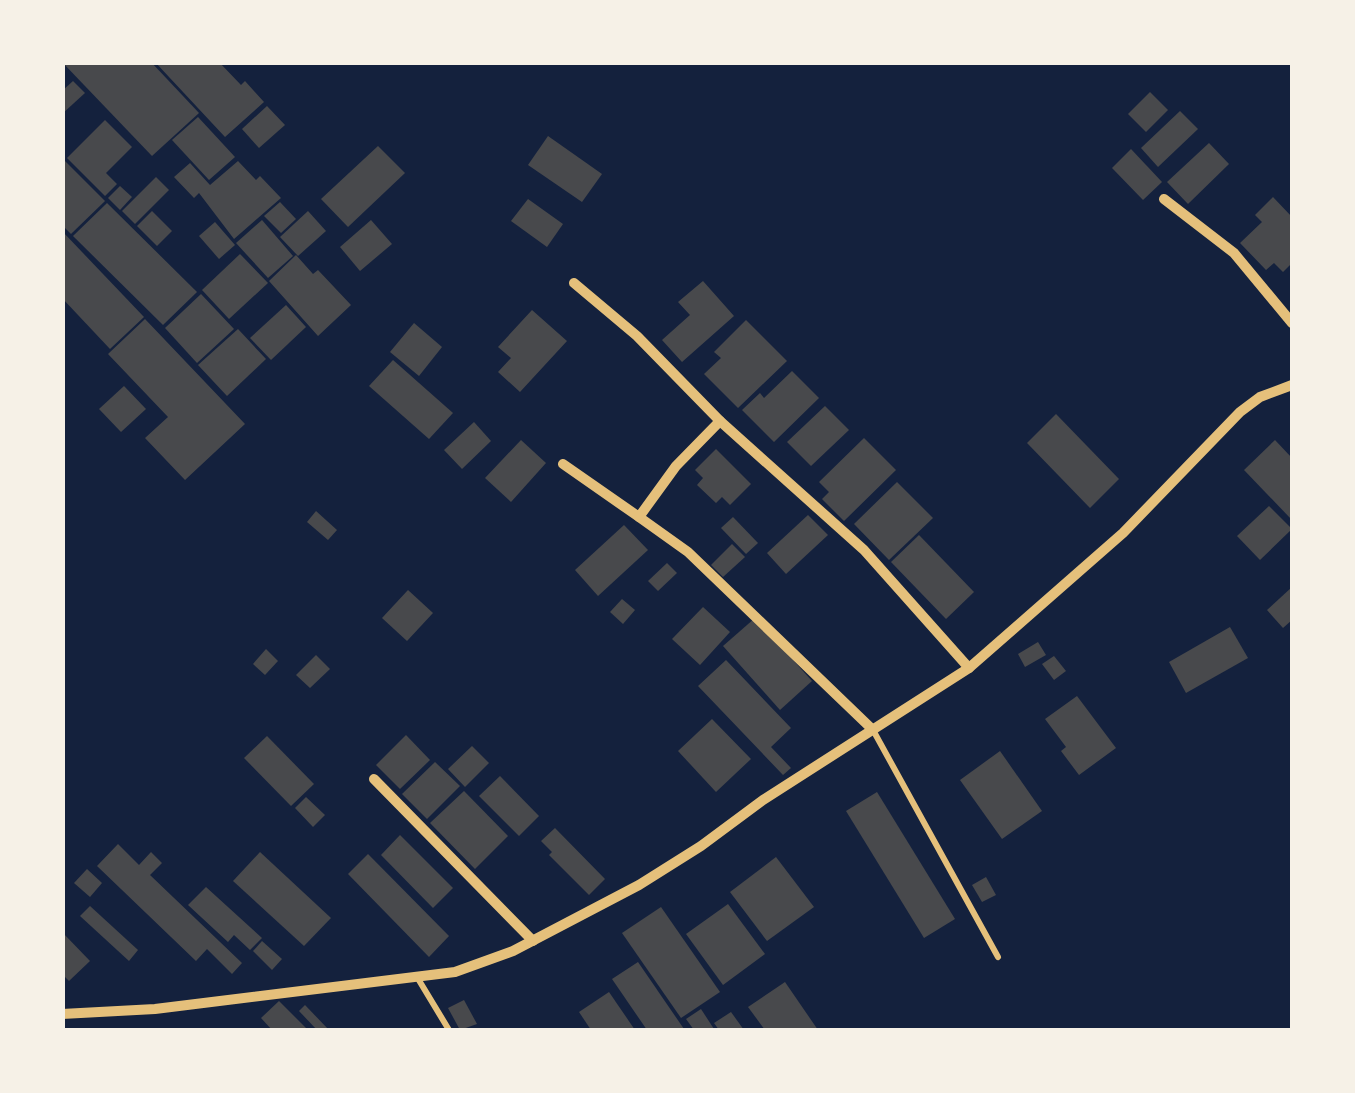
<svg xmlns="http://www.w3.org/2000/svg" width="1355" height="1093" viewBox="0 0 1355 1093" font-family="Poppins,sans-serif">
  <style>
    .building { fill: #48494c }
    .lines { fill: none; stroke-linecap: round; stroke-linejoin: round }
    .service { stroke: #e5c07b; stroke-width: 6 }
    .minor { stroke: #e5c07b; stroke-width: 10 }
  </style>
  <rect width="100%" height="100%" fill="#14213d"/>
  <g class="building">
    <path d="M62 62H151L199 113 152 156Z"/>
    <path d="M155 62H219L241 85 245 81 264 102 225 137Z"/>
    <path d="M73 81 85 93 62 114V91Z"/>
    <path d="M1150 92 1168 110 1146 132 1128 114Z"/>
    <path d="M267 106 285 125 259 148 242 129Z"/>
    <path d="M1180 111 1198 129 1158 167 1141 148Z"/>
    <path d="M198 117 235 157 209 180 172 140Z"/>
    <path d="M105 120 132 147 106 173 117 184 105 196 67 158Z"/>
    <path d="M548 136 602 174 582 202 528 165Z"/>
    <path d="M1209 143 1229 164 1188 204 1167 182Z"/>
    <path d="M378 146 405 173 348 227 321 199Z"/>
    <path d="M1131 149 1162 182 1143 200 1112 168Z"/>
    <path d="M65 161 105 201 71 234 62 225V163Z"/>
    <path d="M238 161 256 180 260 176 281 198 234 239 199 193 194 198 174 177 190 163 210 185Z"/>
    <path d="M156 177 169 190 135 224 122 211Z"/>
    <path d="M120 186 132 197 120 210 108 198Z"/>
    <path d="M1273 197 1292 217V263L1283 272 1274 263 1266 270 1240 243 1262 222 1255 215Z"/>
    <path d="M528 199 563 224 547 247 511 221Z"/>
    <path d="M280 202 296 219 281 233 264 216Z"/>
    <path d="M107 203 197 292 163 325 73 236Z"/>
    <path d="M152 211 172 231 157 246 137 226Z"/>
    <path d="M308 211 326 231 298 256 280 237Z"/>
    <path d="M262 220 293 256 268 278 236 243Z"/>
    <path d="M371 220 392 244 360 271 340 247Z"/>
    <path d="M215 222 235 245 219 259 199 236Z"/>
    <path d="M62 231 144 317 110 349 62 298Z"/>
    <path d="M240 254 268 283 229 319 202 290Z"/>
    <path d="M296 255 313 274 318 270 351 305 318 336 269 281Z"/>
    <path d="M703 281 734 316 682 362 662 340 690 315 678 302Z"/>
    <path d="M201 294 234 329 197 363 165 328Z"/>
    <path d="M286 305 306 327 271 360 250 338Z"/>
    <path d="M532 310 567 341 520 392 498 372 511 358 498 347Z"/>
    <path d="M145 319 245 424 185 480 145 438 168 417 108 354Z"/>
    <path d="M746 320 787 361 738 408 704 374 721 358 714 352Z"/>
    <path d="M414 323 442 347 419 376 390 352Z"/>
    <path d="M238 329 266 359 227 396 198 365Z"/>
    <path d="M393 360 453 413 429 439 369 386Z"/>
    <path d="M792 371 819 398 774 442 742 410 760 393 764 398Z"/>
    <path d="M124 386 146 409 121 432 99 409Z"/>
    <path d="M825 406 849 430 811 466 787 442Z"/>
    <path d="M1056 414 1119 479 1090 508 1027 443Z"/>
    <path d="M474 422 491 441 462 469 444 450Z"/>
    <path d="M864 438 896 470 844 521 822 499 829 492 819 482Z"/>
    <path d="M521 440 546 463 511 502 485 478Z"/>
    <path d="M1275 440 1292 458V520L1244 470Z"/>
    <path d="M716 449 751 484 730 505 722 497 716 503 697 485 703 478 695 470Z"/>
    <path d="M897 482 933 518 889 560 854 524Z"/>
    <path d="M1269 506 1292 529 1260 560 1237 536Z"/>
    <path d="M316 511 337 530 328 540 307 522Z"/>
    <path d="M808 515 828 535 786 574 767 553Z"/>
    <path d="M733 517 758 543 746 554 721 528Z"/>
    <path d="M624 525 648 550 598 596 575 570Z"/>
    <path d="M919 535 974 592 946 619 891 562Z"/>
    <path d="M732 544 745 557 723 577 711 565Z"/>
    <path d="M667 563 677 573 658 591 648 581Z"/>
    <path d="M1292 587V620L1283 628 1267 610Z"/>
    <path d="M408 590 433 613 407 641 382 618Z"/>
    <path d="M622 599 635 610 623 624 610 612Z"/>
    <path d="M703 607 730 632 700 665 672 639Z"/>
    <path d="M755 618 812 681 780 710 723 646Z"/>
    <path d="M1230 627 1248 658 1186 693 1169 662Z"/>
    <path d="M1038 642 1046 655 1025 667 1018 654Z"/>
    <path d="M266 649 278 661 265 675 253 664Z"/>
    <path d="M316 655 330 669 310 688 296 675Z"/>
    <path d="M1054 656 1066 671 1054 680 1042 664Z"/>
    <path d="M726 660 791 728 771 747 791 768 783 775 698 686Z"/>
    <path d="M1077 696 1116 748 1079 775 1061 751 1066 747 1045 719Z"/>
    <path d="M712 719 751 759 716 792 678 751Z"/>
    <path d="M406 735 430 760 400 789 376 765Z"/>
    <path d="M267 736 314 784 291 806 244 758Z"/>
    <path d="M472 746 489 763 465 787 448 769Z"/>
    <path d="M1000 751 1042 811 1002 839 960 780Z"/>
    <path d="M435 762 460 786 427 819 402 794Z"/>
    <path d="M500 776 539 816 519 836 479 796Z"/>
    <path d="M464 791 508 836 475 869 430 823Z"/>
    <path d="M877 792 955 919 924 938 846 811Z"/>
    <path d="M306 797 325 815 313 827 295 808Z"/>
    <path d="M555 828 605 879 589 895 549 855 552 852 541 841Z"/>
    <path d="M400 835 453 888 433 908 381 855Z"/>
    <path d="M118 844 139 865 151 852 162 863 150 875 242 963 232 974 207 949 196 961 97 866Z"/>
    <path d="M260 852 331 918 304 946 233 881Z"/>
    <path d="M368 854 449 936 429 957 348 874Z"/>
    <path d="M776 857 814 907 767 941 730 892Z"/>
    <path d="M87 869 102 883 90 897 74 883Z"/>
    <path d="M986 877 996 895 982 902 972 885Z"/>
    <path d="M206 887 262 938 250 950 234 935 228 942 188 905Z"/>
    <path d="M728 904 765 954 723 985 686 934Z"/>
    <path d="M90 906 138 950 129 961 80 916Z"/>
    <path d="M661 907 720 992 681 1018 622 933Z"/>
    <path d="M62 932 90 961 69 981 62 974Z"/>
    <path d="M262 941 282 959 272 970 253 951Z"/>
    <path d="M638 962 684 1029 682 1030H647L612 979Z"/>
    <path d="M785 982 818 1030H765L748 1007Z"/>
    <path d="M609 992 635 1030H591L579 1012Z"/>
    <path d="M464 1000 477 1024 460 1030 448 1008Z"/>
    <path d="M279 1001 308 1030H272L261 1018Z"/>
    <path d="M305 1005 329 1030H317L299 1011Z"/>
    <path d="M701 1009 714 1029 712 1030H694L686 1019Z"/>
    <path d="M731 1012 744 1030H719L714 1023Z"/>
  </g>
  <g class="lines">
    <g class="service">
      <path d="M873 730 998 957"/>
      <path d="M417 977 449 1030"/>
    </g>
    <g class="minor">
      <path d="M1164 199 1234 253 1292 323"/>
      <path d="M574 283 637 336 720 421 864 550 969 668"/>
      <path d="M563 464 639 517 676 466 720 421"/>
      <path d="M639 517 688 552 873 730"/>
      <path d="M374 779 533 941"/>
      <path d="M62 1014 155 1009 455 972 513 951 639 885 701 846 763 800 969 668 1123 533 1240 412 1260 397 1292 385"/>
    </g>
  </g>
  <rect width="1355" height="1093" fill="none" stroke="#f6f1e7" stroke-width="130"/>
</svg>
